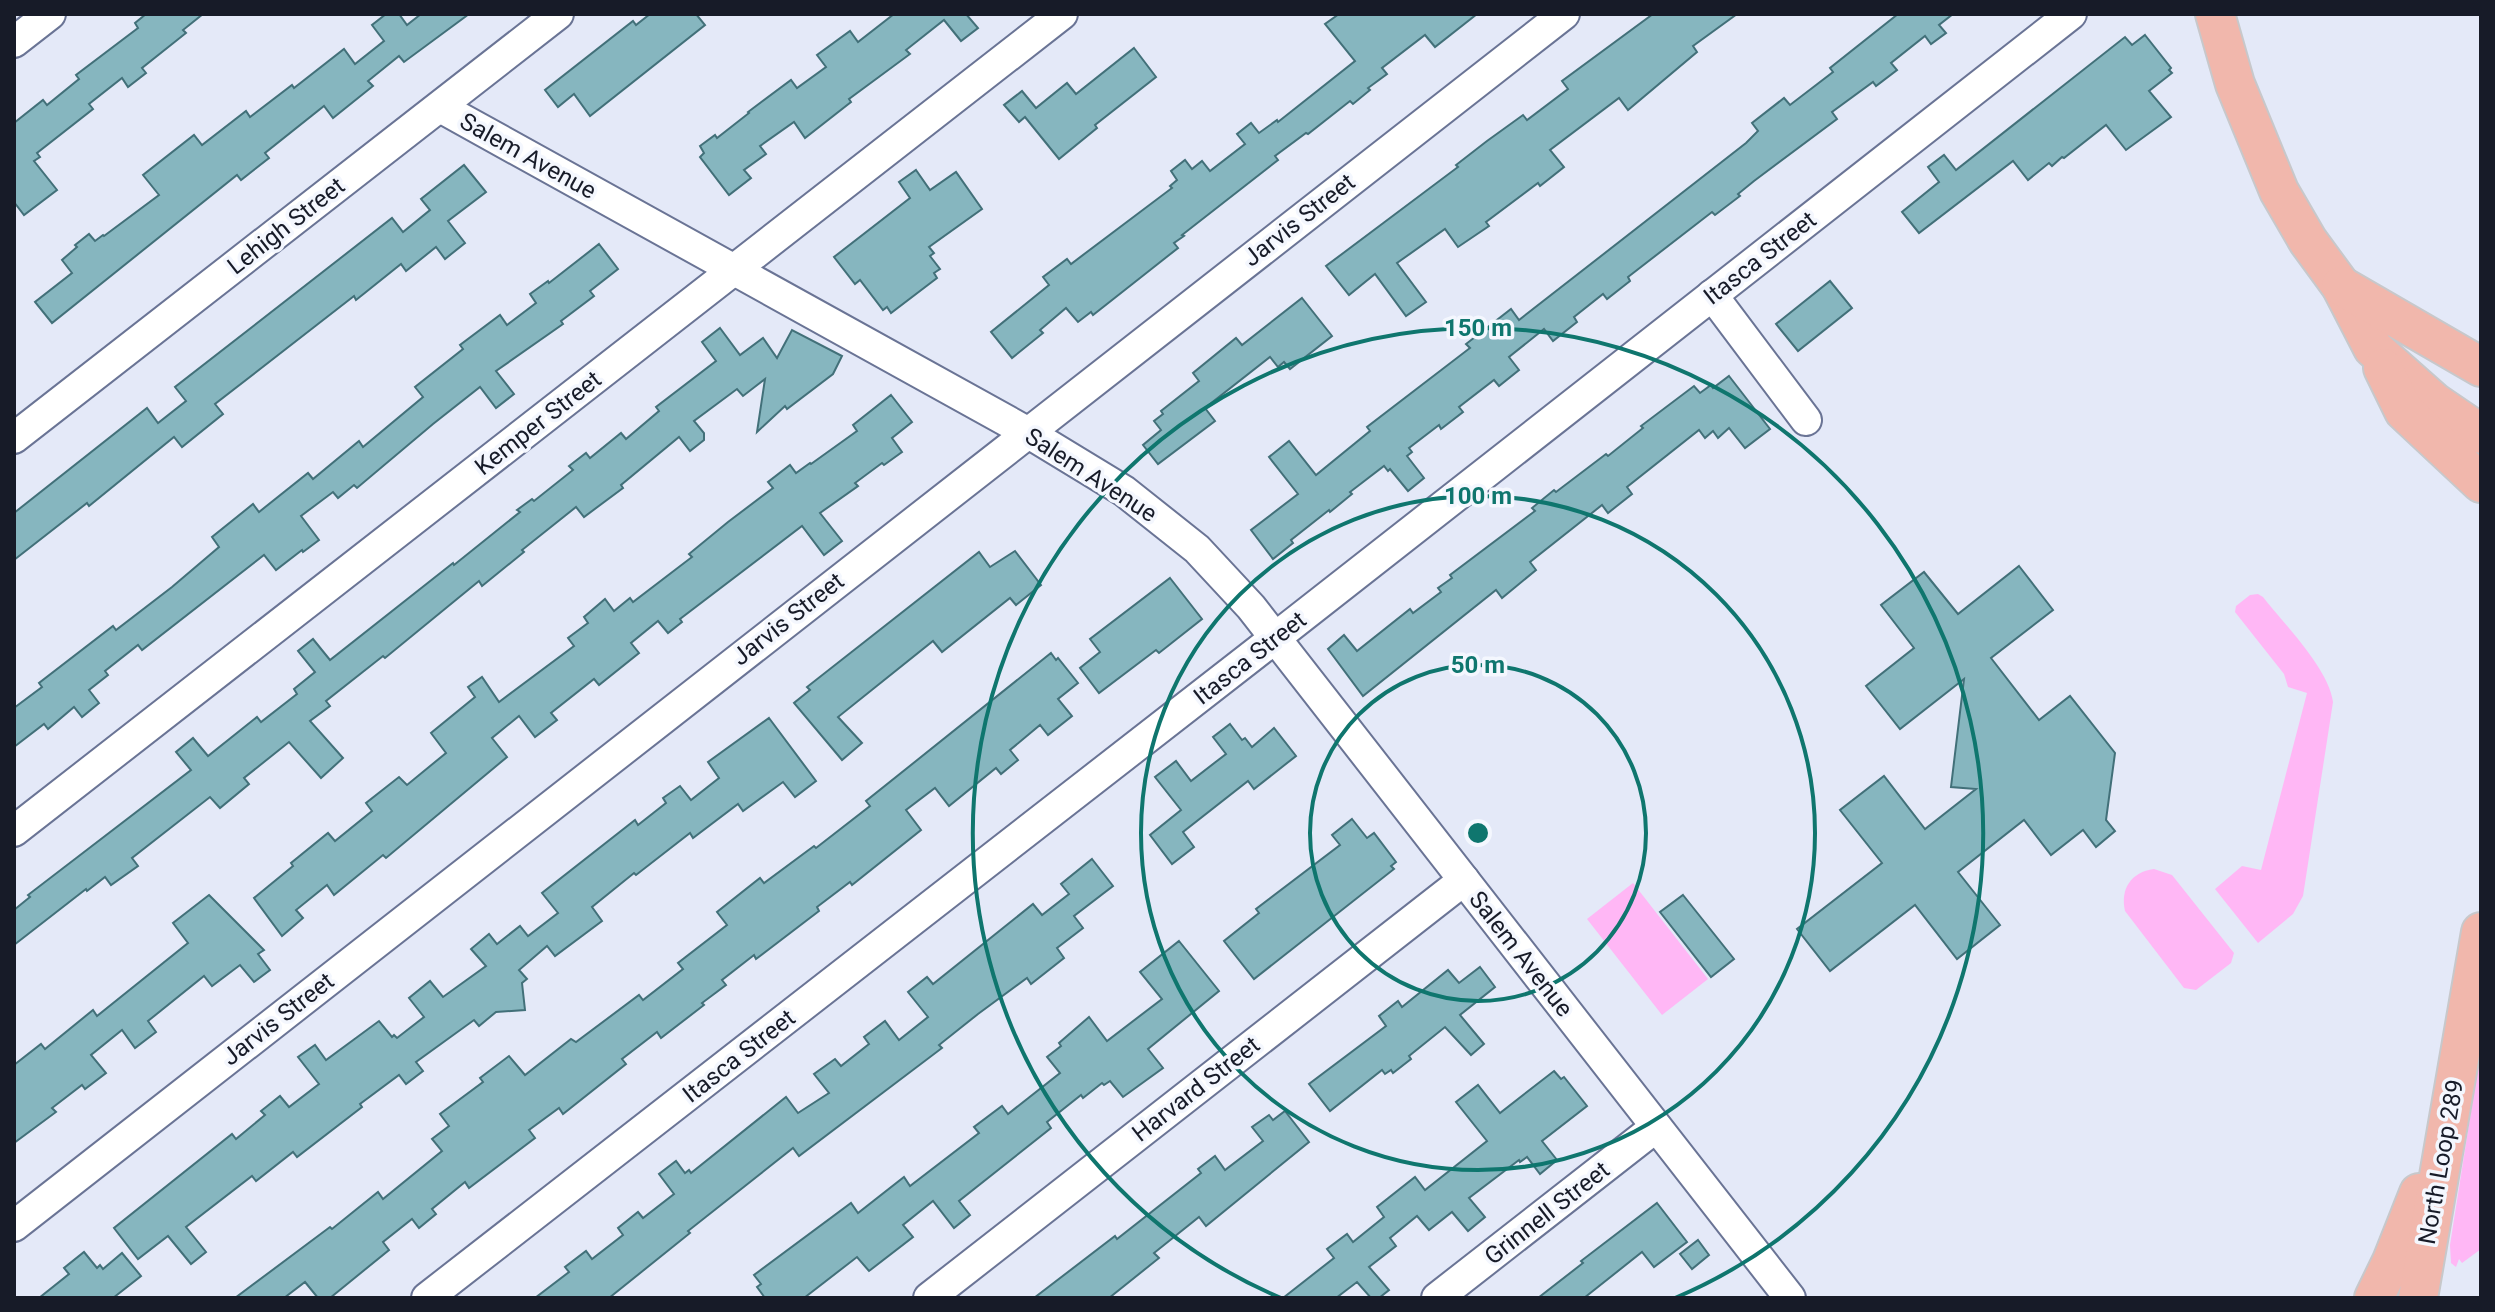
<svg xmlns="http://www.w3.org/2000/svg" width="2495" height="1312" viewBox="0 0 2495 1312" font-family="Roboto,sans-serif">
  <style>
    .green { fill: #ffb7f5 }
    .building { fill: #86b6bf; stroke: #427079; stroke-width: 2 }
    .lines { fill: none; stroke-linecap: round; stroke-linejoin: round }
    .minor-casing { stroke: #6a7495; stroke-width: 34 }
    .major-casing { stroke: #c7c8cb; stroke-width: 42 }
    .minor { stroke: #fff; stroke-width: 30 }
    .major { stroke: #f1b7ac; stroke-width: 38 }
    .ring { fill: none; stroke: #0f766e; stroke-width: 4 }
    .labels { text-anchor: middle; stroke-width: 7; stroke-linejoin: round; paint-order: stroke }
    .street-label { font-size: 24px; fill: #171b28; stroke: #f4f7fe }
    .centre { fill: #0f766e; stroke: #f4f7fe; stroke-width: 4 }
    .ring-label { font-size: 24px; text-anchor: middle; font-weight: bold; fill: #0f766e; stroke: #f4f7fe; stroke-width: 7; stroke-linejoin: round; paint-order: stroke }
  </style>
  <rect width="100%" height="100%" fill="#e4e9f8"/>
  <g class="green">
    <path d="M2258 594 2263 597C2284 624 2329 669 2333 702L2303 896 2293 914 2258 943 2215 889 2242 866 2261 870 2307 693 2288 687 2284 674 2235 612 2236 606 2250 595Z"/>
    <path d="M2154 869 2172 875 2234 953 2231 963 2196 990 2184 988 2125 911C2120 889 2131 872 2154 869Z"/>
    <path d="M1633 883 1708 979 1662 1015 1587 919Z"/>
    <path d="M2481 1048V1249L2462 1263 2459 1259 2456 1267 2451 1263 2450 1245Z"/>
  </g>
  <g class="building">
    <path d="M146 14H203L183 30 186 33 142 68 146 73 128 87 122 78 89 104 93 109 37 153 40 157 34 161 57 190 24 215 14 202V123L43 100 47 105 79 79 76 75 138 28 135 23Z"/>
    <path d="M386 14H399L407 25 421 14H469L404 62 399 56 368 81 373 86 333 118 324 106 265 153 269 158 241 180 237 175 52 323 35 302 72 273 62 260 77 247 75 245 89 234 95 241 103 235 104 236 159 195 143 175 194 135 202 145 246 111 250 117 292 85 294 88 344 49 355 64 384 41 372 25Z"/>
    <path d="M650 14H696L705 25 590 116 574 94 558 107 545 90 633 21 636 25Z"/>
    <path d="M894 14H966L978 28 961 41 944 20 906 50 910 54 849 99 851 102 805 138 794 122 760 146 766 154 744 170 751 178 729 195 700 157 704 153 700 146 715 135 717 138 749 113 748 112 791 80 797 88 826 67 817 55 850 31 858 42Z"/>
    <path d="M1339 14H1477L1435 47 1425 35 1382 68 1387 74 1368 88 1370 90 1353 104 1350 101 1308 134 1306 133 1275 156 1278 160 1182 235 1184 236 1174 243 1178 248 1140 278 1093 315 1091 312 1078 322 1066 308 1040 330 1043 333 1012 358 991 332 1049 285 1043 277 1067 259 1071 264 1172 188 1170 186 1177 180 1171 171 1185 160 1192 169 1202 161 1210 171 1245 144 1237 134 1251 123 1259 133 1277 120 1278 122 1355 61 1325 24Z"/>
    <path d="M1653 14H1737L1693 46 1697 52 1628 110 1619 98 1550 150 1564 167 1540 186 1538 183 1486 222 1489 226 1458 247 1445 229 1397 263 1426 302 1406 316 1375 274 1349 295 1326 266 1458 167 1456 165 1487 141 1523 115 1527 120 1568 89 1562 81Z"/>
    <path d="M1898 14H1953L1939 25 1946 33 1931 44 1925 36 1891 63 1897 70 1876 86 1873 82 1832 112 1837 119 1754 181 1738 194 1740 196 1715 215 1712 212 1628 277 1630 281 1607 299 1603 294 1574 317 1577 322 1553 341 1544 329 1509 357 1519 370 1499 386 1494 380 1459 407 1463 412 1441 429 1439 425 1409 448 1412 452 1407 456 1424 478 1408 491 1390 469 1388 471 1384 466 1350 492 1352 494 1330 512 1329 510 1291 540 1293 543 1273 559 1251 530 1298 494 1269 457 1289 441 1316 475 1370 431 1367 427 1470 348 1466 344 1511 309 1519 320 1746 143 1758 131 1752 123 1784 98 1790 105 1833 72 1830 68Z"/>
    <path d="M2145 35 2171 68 2169 70 2172 73 2149 91 2171 117 2126 150 2106 125 2064 158 2062 157 2052 166 2049 163 2028 180 2013 161 1919 233 1902 212 1939 182 1928 167 1944 155 1956 170 2125 37 2132 45Z"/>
    <path d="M1134 48 1156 77 1095 125 1097 128 1059 159 1025 117 1019 122 1004 105 1022 91 1036 108 1067 83 1076 94Z"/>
    <path d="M464 165 486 192 448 221 465 243 445 259 436 247 406 271 401 264 356 300 354 296 215 404 223 414 182 447 174 437 89 506 87 503 14 560V513L147 408 158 423 186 401 175 387 392 218 403 232 430 210 421 199Z"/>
    <path d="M916 170 930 190 956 172 982 209 929 247 934 253 930 256 940 269 934 273 937 278 891 313 887 307 883 310 860 280 855 284 834 257 910 198 899 182Z"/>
    <path d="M599 244 618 269 590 291 594 296 561 321 563 324 496 371 514 394 496 408 480 387 433 424 357 488 354 485 338 498 333 492 301 516 319 540 303 552 302 550 276 570 264 555 142 650 138 645 105 671 108 675 89 690 99 703 82 717 74 707 48 729 44 724 14 747V708L42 687 39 683 113 626 116 630 172 587 219 547 212 537 253 504 259 512 308 473 313 479 359 441 363 447 423 397 415 387 463 349 460 345 500 315 507 325 536 303 530 294 548 281 549 283Z"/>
    <path d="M1830 281 1852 308 1798 351 1776 324Z"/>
    <path d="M1302 298 1332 336 1290 369 1284 362 1278 367 1270 357 1205 408 1215 421 1158 464 1143 445 1161 430 1154 421 1163 414 1161 411 1199 381 1193 373 1236 338 1242 345Z"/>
    <path d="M720 328 740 355 763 338 777 358 792 330 842 356 833 374 787 409 785 406 757 432 765 379 743 396 737 389 694 421 704 433V440L690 451 679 437 621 485 623 488 584 517 576 507 522 550 524 552 482 586 479 581 385 658 383 656 326 701 330 706 310 721 343 758 321 778 289 742 244 778 249 784 220 808 210 797 132 858 138 866 111 885 105 877 87 891 86 889 14 945V910L30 897 28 895 191 770 176 752 193 738 208 756 257 717 261 722 297 694 294 689 315 672 298 651 313 639 330 660 453 563 454 565 520 512 517 510 532 499 534 501 573 470 569 466 586 453 590 458 621 433 626 439 659 411 656 407 716 361 702 342Z"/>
    <path d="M1729 376 1770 429 1745 448 1729 428 1718 438 1713 431 1705 438 1699 430 1627 487 1632 494 1608 513 1602 505 1530 562 1536 570 1502 598 1496 590 1363 696 1328 649 1344 635 1357 651 1410 609 1413 613 1441 592 1438 588 1452 578 1450 575 1535 511 1532 508 1554 490 1556 492 1606 454 1608 456 1643 428 1641 426 1694 386 1700 393 1711 385 1713 388Z"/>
    <path d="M891 395 912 422 892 438 902 452 884 465 882 463 855 483 858 486 820 513 842 541 824 555 802 526 680 619 682 622 668 633 658 621 631 643 639 653 599 685 594 679 551 713 557 720 535 737 519 716 492 738 507 757 386 858 383 855 334 895 327 885 296 910 303 918 282 936 254 898 293 866 291 863 328 833 335 841 372 811 366 803 399 777 407 785 446 753 431 733 475 697 468 687 482 677 499 702 574 646 568 638 588 623 584 617 605 599 614 611 630 598 633 602 692 557 689 554 728 522 773 488 768 482 790 465 796 473 810 463 811 464 857 431 853 425Z"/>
    <path d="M1015 551 1041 585 1016 605 1010 598 942 652 933 641 838 717 862 743 842 760 794 703 810 690 807 687 979 552 990 567Z"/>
    <path d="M2019 566 2053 610 1991 658 2039 720 2070 696 2115 753 2106 820 2115 831 2096 847 2083 830 2051 855 2024 820 1958 872 2000 925 1957 959 1915 905 1830 971 1797 929 1882 863 1840 810 1884 776 1925 829 1976 789 1951 787 1964 679 1900 729 1866 686 1914 648 1881 605 1924 572 1958 614Z"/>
    <path d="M1170 578 1202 619 1159 653 1156 650 1099 693 1080 668 1100 652 1090 639Z"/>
    <path d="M1051 653 1056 660 1058 658 1078 683 1058 699 1072 716 1048 735 1040 725 1010 750 1018 760 1001 774 996 768 949 806 935 788 906 810 921 830 852 885 850 882 817 907 819 911 756 959 754 955 722 980 726 985 702 1003 704 1005 661 1038 657 1032 622 1059 626 1064 563 1114 559 1108 529 1130 535 1138 469 1188 465 1182 432 1209 436 1214 419 1228 412 1219 383 1242 389 1250 330 1298H318L305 1282 284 1298H235L330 1227 332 1229 378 1192 383 1199 442 1151 432 1139 449 1126 440 1114 483 1082 480 1078 509 1056 525 1075 571 1039 576 1042 639 995 643 1000 683 969 678 963 727 925 717 912 760 878 764 883 814 846 816 848 870 806 866 801Z"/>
    <path d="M769 718 816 781 795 797 783 782 743 811 738 804 693 838 690 833 636 875 634 873 592 907 602 921 555 956 547 946 519 970 527 979 522 983 525 1010 496 1012 479 1026 474 1020 416 1062 423 1071 406 1084 399 1075 360 1104 362 1107 297 1157 293 1152 256 1181 252 1176 186 1227 206 1252 191 1264 168 1236 138 1259 114 1228 232 1134 236 1139 265 1115 261 1111 280 1096 289 1107 319 1084 298 1057 315 1045 326 1060 379 1021 392 1037 394 1035 397 1038 424 1017 409 998 430 981 443 997 486 966 471 949 489 934 497 944 520 926 528 936 558 913 542 893 635 820 638 825 666 803 663 798 680 786 691 800 719 778 708 762Z"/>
    <path d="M1230 724 1242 740 1245 738 1252 747 1274 728 1296 756 1254 789 1248 781 1183 832 1194 847 1172 864 1150 835 1181 810 1155 777 1176 761 1191 781 1226 754 1213 737Z"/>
    <path d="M1352 819 1367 838 1374 833 1396 862 1391 866 1394 869 1254 979 1224 941 1259 913 1256 909 1340 845 1332 835Z"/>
    <path d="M1092 859 1113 886 1074 916 1083 928 1057 948 1064 958 1031 984 1027 978 978 1014 939 1045 942 1048 799 1156 793 1148 688 1231 690 1233 609 1298H535L569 1272 565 1267 586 1251 592 1259 623 1235 618 1228 638 1212 643 1218 674 1194 659 1174 676 1161 685 1173 689 1170 691 1173 786 1097 798 1113 829 1093 814 1074 835 1059 841 1066 869 1044 864 1037 885 1021 899 1040 928 1017 908 992 927 977 933 984 1033 904 1042 915 1069 894 1061 884Z"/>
    <path d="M209 895 264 950 258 954 270 970 254 982 240 965 212 986 204 976 148 1021 156 1032 135 1048 122 1030 91 1055 106 1073 85 1089 82 1085 52 1108 56 1112 14 1143V1065L41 1044 45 1049 93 1010 97 1016 188 943 173 923Z"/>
    <path d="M1683 895 1734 959 1711 977 1660 912Z"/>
    <path d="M1179 941 1219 991 1148 1049 1163 1068 1123 1097 1110 1081 1104 1085 1102 1083 1083 1098 1081 1095 1047 1122 1051 1128 959 1201 970 1215 954 1228 933 1201 903 1225 913 1237 869 1271 857 1257 804 1298H765L757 1287 761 1284 754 1275 851 1203 858 1213 904 1177 910 1186 979 1133 974 1127 1002 1106 1008 1114 1060 1073 1047 1057 1061 1046 1059 1043 1089 1017 1107 1041 1162 999 1140 972Z"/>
    <path d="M1480 967 1495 987 1460 1015 1484 1044 1471 1055 1445 1027 1409 1056 1411 1059 1393 1073 1391 1070 1385 1074 1382 1070 1330 1111 1309 1084 1386 1026 1379 1016 1398 1001 1402 1007 1448 970 1459 983Z"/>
    <path d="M1554 1071 1561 1079 1564 1077 1587 1106 1542 1141 1557 1160 1540 1174 1527 1157 1520 1162 1519 1160 1469 1198 1485 1217 1468 1231 1452 1212 1429 1230 1417 1216 1390 1238 1396 1246 1369 1267 1389 1290 1379 1298H1371L1357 1282 1336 1298H1283L1334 1258 1327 1249 1347 1234 1353 1242 1384 1217 1377 1207 1415 1177 1425 1190 1487 1141 1456 1102 1478 1085 1500 1113Z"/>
    <path d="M1285 1111 1309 1142 1206 1226 1199 1217 1154 1253 1159 1258 1109 1298H1034L1115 1236 1117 1239 1201 1173 1198 1169 1215 1156 1225 1170 1263 1141 1252 1127 1269 1115 1273 1120Z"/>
    <path d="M1657 1203 1687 1242 1654 1267 1642 1252 1584 1298H1538L1583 1263 1581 1261Z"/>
    <path d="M1698 1240 1709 1255 1692 1269 1680 1254Z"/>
    <path d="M84 1252 97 1268 100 1265 103 1269 122 1253 141 1276 113 1298H39L69 1274 64 1268Z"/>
  </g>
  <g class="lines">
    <defs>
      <g id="minor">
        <path d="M14 42 50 14"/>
        <path d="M440 107 1027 432 1124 491 1197 549 1251 607 1790 1298"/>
        <path d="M1712 295 1806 420"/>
        <path d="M14 438 558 14"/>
        <path d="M14 831 1062 14"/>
        <path d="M14 1226 1564 14"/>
        <path d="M427 1298 1275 638 2071 14"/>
        <path d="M929 1298 1464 880"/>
        <path d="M1437 1298 1656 1127"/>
      </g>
      <g id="major">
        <path d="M2215 14 2235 84 2279 191 2308 241 2341 286 2373 348 2434 402 2481 434"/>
        <path d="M2341 286 2481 367"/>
        <path d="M2383 368 2404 411 2481 483"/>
        <path d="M2374 1298 2392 1261 2419 1193"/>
        <path d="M2418 1298 2481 932"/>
      </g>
    </defs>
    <use href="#minor" class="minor-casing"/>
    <use href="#major" class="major-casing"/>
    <use href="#minor" class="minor"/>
    <use href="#major" class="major"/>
  </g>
  <g class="ring">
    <circle cx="1478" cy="833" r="168"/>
    <circle cx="1478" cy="833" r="337"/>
    <path d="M1281 1298A505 505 0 1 1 1675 1298"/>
  </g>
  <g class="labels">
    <g class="street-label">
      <text transform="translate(528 156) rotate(29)" y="8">Salem Avenue</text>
      <text transform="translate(1299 220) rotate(-38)" y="8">Jarvis Street</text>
      <text transform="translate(286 226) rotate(-38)" y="8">Lehigh Street</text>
      <text transform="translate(1760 258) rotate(-38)" y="8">Itasca Street</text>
      <text transform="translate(538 423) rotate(-38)" y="8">Kemper Street</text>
      <text transform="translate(1091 475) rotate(33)" y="8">Salem Avenue</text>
      <text transform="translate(788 619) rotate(-38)" y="8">Jarvis Street</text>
      <text transform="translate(1250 658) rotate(-38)" y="8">Itasca Street</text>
      <text transform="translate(1521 954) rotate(52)" y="8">Salem Avenue</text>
      <text transform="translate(278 1019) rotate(-38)" y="8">Jarvis Street</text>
      <text transform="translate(739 1056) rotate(-38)" y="8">Itasca Street</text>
      <text transform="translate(1196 1089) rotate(-38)" y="8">Harvard Street</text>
      <text transform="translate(2441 1162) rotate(-80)" y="8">North Loop 289</text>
      <text transform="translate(1547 1213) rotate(-38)" y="8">Grinnell Street</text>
    </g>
  </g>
  <circle cx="1478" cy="833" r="12" class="centre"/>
  <g class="ring-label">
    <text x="1478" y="336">150 m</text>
    <text x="1478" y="504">100 m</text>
    <text x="1478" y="673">50 m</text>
  </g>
  <rect width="2495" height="1312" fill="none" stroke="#171b28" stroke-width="32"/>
</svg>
